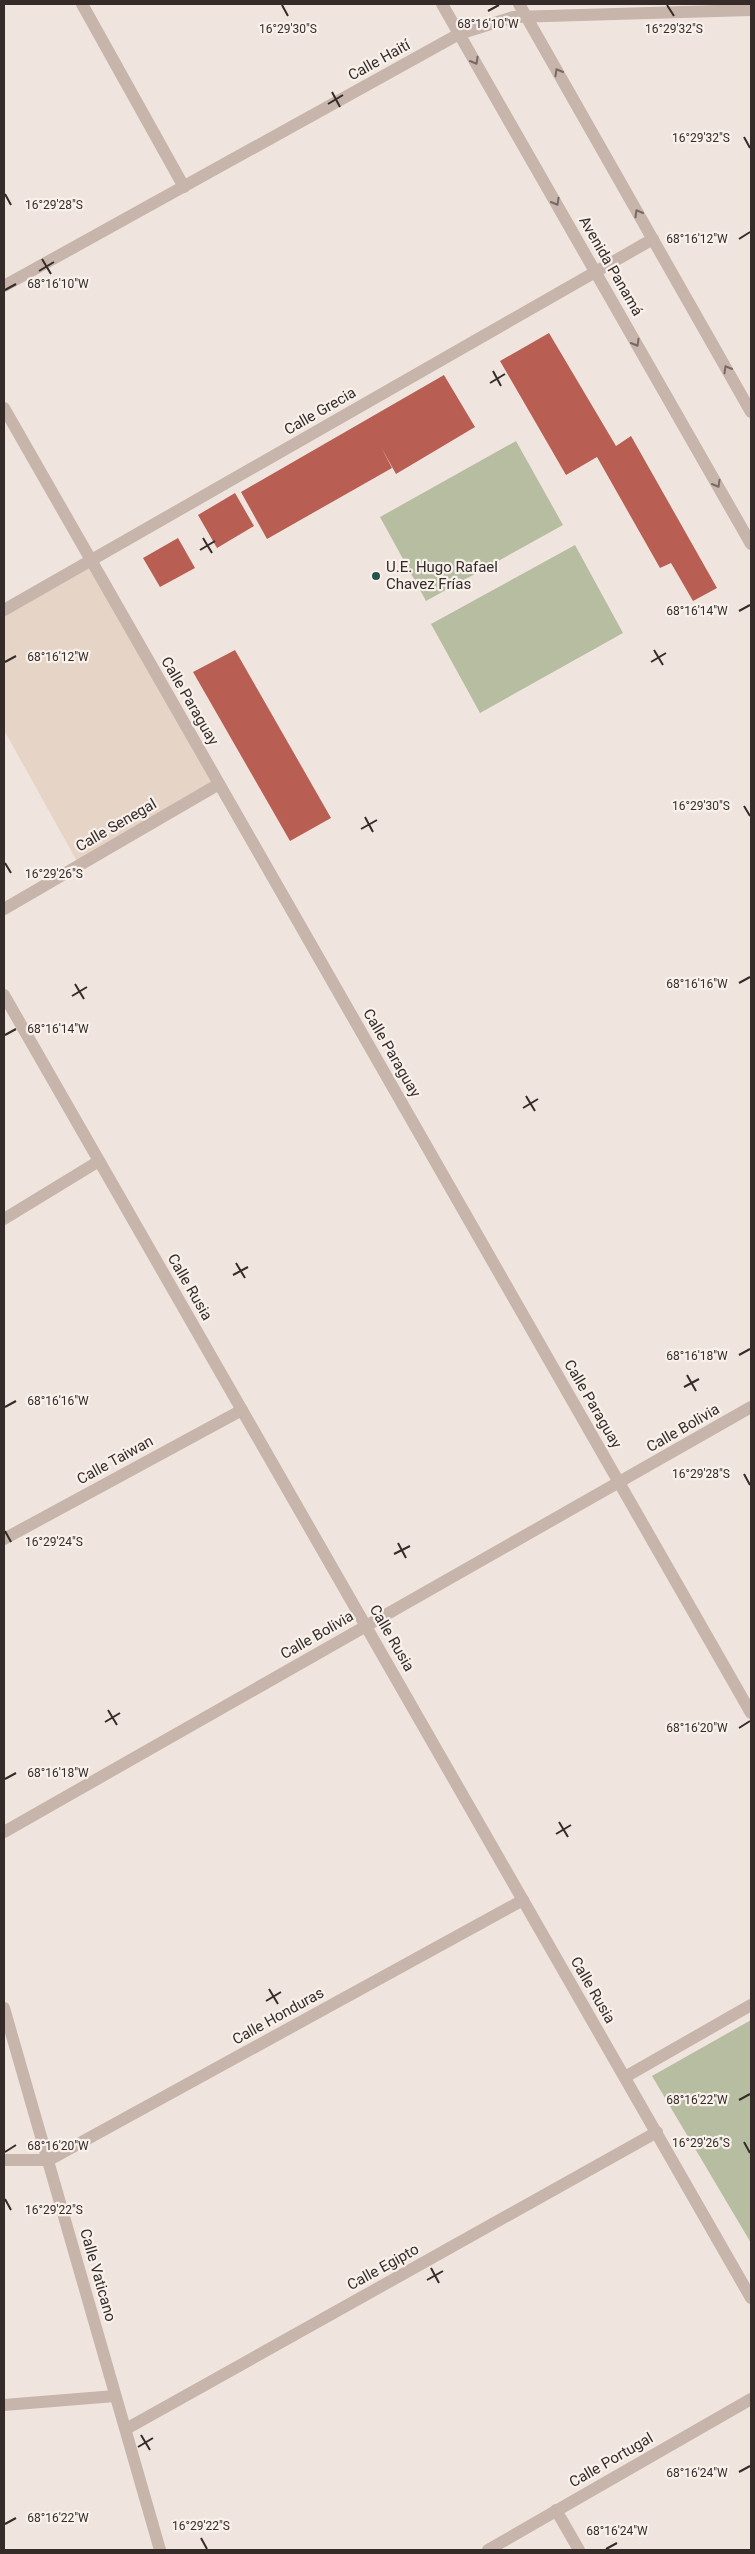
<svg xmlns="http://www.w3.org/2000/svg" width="755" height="2554" viewBox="0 0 755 2554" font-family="Roboto,sans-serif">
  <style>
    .green { fill: #b7bda0 }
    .plaza { fill: #e6d4c7 }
    .building { fill: #b95e53 }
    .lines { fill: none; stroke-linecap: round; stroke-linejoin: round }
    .street { stroke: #c7b4ab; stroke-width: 12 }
    .oneway { stroke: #776964 }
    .ticks { fill: none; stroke: #352c2a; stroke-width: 2 }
    .poi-dot { fill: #24524f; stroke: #f8f0ea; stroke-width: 2 }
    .labels { text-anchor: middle; stroke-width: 4.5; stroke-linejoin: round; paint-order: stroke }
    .street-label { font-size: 15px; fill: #352c2a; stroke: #f8f0ea }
    .poi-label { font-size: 15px; fill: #352c2a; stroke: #f8f0ea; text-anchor: start }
    .ticks-label { font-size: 12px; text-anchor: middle; fill: #352c2a; stroke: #f8f0ea; stroke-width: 4.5; stroke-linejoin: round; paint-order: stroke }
  </style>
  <rect width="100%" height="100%" fill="#f0e5de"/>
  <g class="green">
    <path d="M516 441 563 525 426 601 380 517Z"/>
    <path d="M575 545 623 633 480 713 431 624Z"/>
    <path d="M751 2020V2243L652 2076Z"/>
  </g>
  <path class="plaza" d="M90 560 219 784 79 865 4 730V610Z"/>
  <g class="building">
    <path d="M549 333 616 446 631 436 717 588 693 601 671 563 660 568 597 457 566 475 500 361Z"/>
    <path d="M444 375 475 427 396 474 381 447 392 468 267 539 241 492Z"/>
    <path d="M235 493 254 526 217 548 198 515Z"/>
    <path d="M178 538 195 568 160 587 143 558Z"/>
    <path d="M235 650 331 818 290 841 193 672Z"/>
  </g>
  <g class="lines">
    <g class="street">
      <path d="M82 4 184 187"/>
      <path d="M442 4 751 544"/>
      <path d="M519 4 751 412"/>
      <path d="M4 286 459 34 513 17 751 10"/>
      <path d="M4 408 751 1713"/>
      <path d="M4 610 653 239"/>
      <path d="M4 909 219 784"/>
      <path d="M4 995 751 2298"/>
      <path d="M4 1219 99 1161"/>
      <path d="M4 1539 242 1410"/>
      <path d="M4 1832 751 1407"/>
      <path d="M4 2008 160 2550"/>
      <path d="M625 2077 751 2005"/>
      <path d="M4 2160H49L523 1900"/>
      <path d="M4 2405 115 2396"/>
      <path d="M126 2429 657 2132"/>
      <path d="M556 2510 579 2550"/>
      <path d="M488 2550 751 2399"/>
    </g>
  </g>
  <defs><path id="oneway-chevron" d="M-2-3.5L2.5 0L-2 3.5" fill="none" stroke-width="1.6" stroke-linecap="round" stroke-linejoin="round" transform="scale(1.25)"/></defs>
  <g class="oneway">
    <use href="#oneway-chevron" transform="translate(475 61) rotate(60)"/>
    <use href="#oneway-chevron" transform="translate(558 72) rotate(-120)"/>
    <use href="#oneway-chevron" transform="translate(556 202) rotate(60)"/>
    <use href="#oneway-chevron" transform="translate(638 213) rotate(-120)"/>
    <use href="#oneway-chevron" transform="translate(636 343) rotate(60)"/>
    <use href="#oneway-chevron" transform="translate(727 369) rotate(-120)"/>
    <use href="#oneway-chevron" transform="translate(717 484) rotate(60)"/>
  </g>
  <path class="ticks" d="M282 5 288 16M667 5 674 16M488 11 499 5M332 92 340 107M328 104 343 95M744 137 750 148M5 194 11 205M739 239 750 232M42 259 51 274M39 271 54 262M5 290 16 284M493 371 501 386M490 383 505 374M203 538 212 553M200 550 215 541M739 611 750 605M654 650 663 665M5 662 16 656M651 662 666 653M744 806 750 816M365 817 373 832M361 829 377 820M5 863 11 873M739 983 750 977M75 984 84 999M72 996 87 987M5 1035 16 1029M526 1096 535 1111M523 1108 538 1099M236 1263 245 1278M233 1275 248 1267M739 1355 750 1349M687 1375 696 1391M684 1387 699 1379M5 1407 16 1401M744 1474 750 1485M5 1531 11 1542M398 1543 406 1558M394 1554 410 1546M108 1710 117 1725M105 1722 120 1713M739 1728 750 1721M5 1779 16 1773M559 1822 568 1837M556 1834 571 1825M269 1989 278 2004M266 2001 281 1992M739 2100 750 2094M744 2142 750 2153M5 2152 16 2145M5 2199 11 2210M431 2268 439 2283M427 2280 443 2271M141 2435 150 2450M138 2447 153 2438M739 2472 750 2466M5 2524 16 2518M201 2538 207 2549M606 2549 617 2543"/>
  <circle class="poi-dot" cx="376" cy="576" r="5"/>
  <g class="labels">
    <g class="street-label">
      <text transform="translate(379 60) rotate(-29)" y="5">Calle Haití</text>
      <text transform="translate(611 266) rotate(60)" y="5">Avenida Panamá</text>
      <text transform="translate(320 411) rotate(-30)" y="5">Calle Grecia</text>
      <text transform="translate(190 701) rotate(60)" y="5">Calle Paraguay</text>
      <text transform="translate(116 825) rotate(-30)" y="5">Calle Senegal</text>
      <text transform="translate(392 1053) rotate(60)" y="5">Calle Paraguay</text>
      <text transform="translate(190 1287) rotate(60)" y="5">Calle Rusia</text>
      <text transform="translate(593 1404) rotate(60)" y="5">Calle Paraguay</text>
      <text transform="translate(683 1428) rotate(-30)" y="5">Calle Bolivia</text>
      <text transform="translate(115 1460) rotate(-29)" y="5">Calle Taiwan</text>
      <text transform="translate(317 1635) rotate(-30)" y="5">Calle Bolivia</text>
      <text transform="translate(392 1638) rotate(60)" y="5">Calle Rusia</text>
      <text transform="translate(593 1990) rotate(60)" y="5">Calle Rusia</text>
      <text transform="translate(278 2016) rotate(-29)" y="5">Calle Honduras</text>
      <text transform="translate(383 2267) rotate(-29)" y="5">Calle Egipto</text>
      <text transform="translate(98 2275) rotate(74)" y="5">Calle Vaticano</text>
      <text transform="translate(611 2460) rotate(-30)" y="5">Calle Portugal</text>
    </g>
    <g class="poi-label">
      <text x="386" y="572">U.E. Hugo Rafael<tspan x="386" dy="17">Chavez Frías</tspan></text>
    </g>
  </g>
  <g class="ticks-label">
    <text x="488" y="28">68°16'10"W</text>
    <text x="674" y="33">16°29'32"S</text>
    <text x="288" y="33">16°29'30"S</text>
    <text x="701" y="142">16°29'32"S</text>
    <text x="54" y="209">16°29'28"S</text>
    <text x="697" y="243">68°16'12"W</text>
    <text x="58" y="288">68°16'10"W</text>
    <text x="697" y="615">68°16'14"W</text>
    <text x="58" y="661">68°16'12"W</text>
    <text x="701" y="810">16°29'30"S</text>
    <text x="54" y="878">16°29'26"S</text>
    <text x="697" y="988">68°16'16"W</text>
    <text x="58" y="1033">68°16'14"W</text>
    <text x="697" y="1360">68°16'18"W</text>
    <text x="58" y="1405">68°16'16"W</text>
    <text x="701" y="1478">16°29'28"S</text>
    <text x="54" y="1546">16°29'24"S</text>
    <text x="697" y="1732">68°16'20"W</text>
    <text x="58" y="1777">68°16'18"W</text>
    <text x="697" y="2104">68°16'22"W</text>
    <text x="701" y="2147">16°29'26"S</text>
    <text x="58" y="2150">68°16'20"W</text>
    <text x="54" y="2214">16°29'22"S</text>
    <text x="697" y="2477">68°16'24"W</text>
    <text x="58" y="2522">68°16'22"W</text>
    <text x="201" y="2530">16°29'22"S</text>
    <text x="617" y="2535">68°16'24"W</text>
  </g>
  <rect width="755" height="2554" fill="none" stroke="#352c2a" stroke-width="10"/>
</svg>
